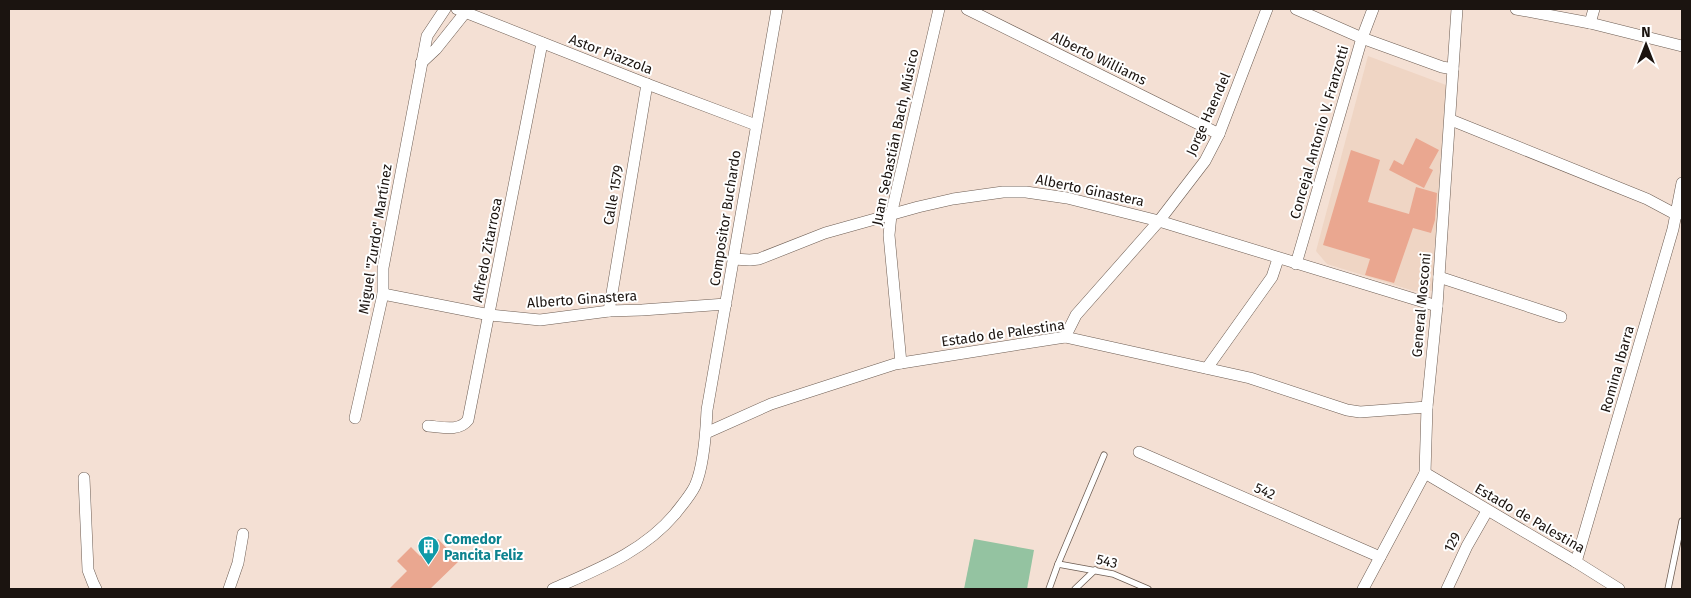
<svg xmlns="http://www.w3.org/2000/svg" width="1691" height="598" viewBox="0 0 1691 598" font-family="'Fira Sans',sans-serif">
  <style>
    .built { fill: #efd5c4 }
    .green { fill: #94c3a1 }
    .building { fill: #eaa790 }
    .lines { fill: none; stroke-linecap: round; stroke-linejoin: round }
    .service-casing { stroke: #6d5d53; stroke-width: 7 }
    .minor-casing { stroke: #6d5d53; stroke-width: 12 }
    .service { stroke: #fff; stroke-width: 5.5 }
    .minor { stroke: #fff; stroke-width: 11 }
    .labels { text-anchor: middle; stroke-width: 4; stroke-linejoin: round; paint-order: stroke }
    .street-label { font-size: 14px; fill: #1b1410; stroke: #fff }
    .culture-label { font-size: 14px; font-weight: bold; fill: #0d838f; stroke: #fff; text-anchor: start }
  </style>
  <rect width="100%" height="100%" fill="#f4e0d4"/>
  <path class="built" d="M1368 56 1446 85 1432 291H1414L1327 264 1316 251Z"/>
  <path class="green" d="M974 539 1034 550 1027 589H964Z"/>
  <g class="building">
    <path d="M1416 138 1439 150 1429 168 1433 170 1424 188 1389 170 1394 160 1403 165Z"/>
    <path d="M1351 150 1380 160 1368 202 1409 214 1416 187 1437 193 1435 220 1431 233 1413 228 1394 283 1365 275 1370 259 1323 245Z"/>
    <path d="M438 539 459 561 430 589H389L407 571 397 561 411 547 420 556Z"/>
  </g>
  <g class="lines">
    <defs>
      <g id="service">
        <path d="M1058 564 1113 574 1148 589"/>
        <path d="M1049 589 1058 564 1104 455"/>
        <path d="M1075 589 1095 570"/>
        <path d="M1668 589 1682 521"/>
      </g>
      <g id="minor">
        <path d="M457 9 647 84 756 125"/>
        <path d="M967 9 1219 134"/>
        <path d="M1296 9 1362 38 1442 67 1453 69"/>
        <path d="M1516 9 1590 23 1682 46"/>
        <path d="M1590 23 1594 9"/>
        <path d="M421 63 436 49 468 9"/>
        <path d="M1451 120 1647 199 1677 215"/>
        <path d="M733 259 750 260 759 259 825 233 918 207 953 199 1003 192H1026L1067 198 1159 221 1437 306"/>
        <path d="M1296 264 1362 38 1373 9"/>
        <path d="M1439 277 1561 317"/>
        <path d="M383 294 490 315 540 320 609 311 642 310 726 304"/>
        <path d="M609 311 647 84"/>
        <path d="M1065 337 1076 315 1159 221 1205 161 1219 134 1267 9"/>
        <path d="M901 363 889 235 891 215 939 9"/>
        <path d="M1207 368 1272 277 1278 259"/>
        <path d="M355 418 383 294V268L427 36 445 9"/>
        <path d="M428 426C442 427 459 432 468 420L542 43"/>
        <path d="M706 433 771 404 895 364 1065 337 1250 378 1347 410 1360 412 1427 407"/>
        <path d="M1139 452 1380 557"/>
        <path d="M1425 473 1576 562 1619 589"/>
        <path d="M84 478 88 570 93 583 96 589"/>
        <path d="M1576 562 1673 229 1682 183"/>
        <path d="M229 589 238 563 243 534"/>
        <path d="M553 589C598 569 643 552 675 514 682 505 690 496 695 486 704 466 706 432 707 410L777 9"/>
        <path d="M1363 589 1425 473 1427 407 1437 306 1457 9"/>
        <path d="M1447 589 1467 546 1487 511"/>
      </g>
    </defs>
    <use href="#service" class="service-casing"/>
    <use href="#minor" class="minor-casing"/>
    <use href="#service" class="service"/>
    <use href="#minor" class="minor"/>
  </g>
  <defs>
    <symbol id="building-pin" viewBox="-11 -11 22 30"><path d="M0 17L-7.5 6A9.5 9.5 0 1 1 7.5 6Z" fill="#0f9aa8" stroke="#fff"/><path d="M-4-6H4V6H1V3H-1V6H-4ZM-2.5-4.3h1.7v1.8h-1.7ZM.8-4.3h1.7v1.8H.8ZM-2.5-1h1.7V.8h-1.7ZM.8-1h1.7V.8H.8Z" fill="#fff"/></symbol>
  </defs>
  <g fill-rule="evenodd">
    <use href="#building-pin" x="416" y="534" width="25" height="34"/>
  </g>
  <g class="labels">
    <g class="street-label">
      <text transform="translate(611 54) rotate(21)" y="5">Astor Piazzola</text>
      <text transform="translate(1099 58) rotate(26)" y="5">Alberto Williams</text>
      <text transform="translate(1208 114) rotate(-66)" y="5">Jorge Haendel</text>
      <text transform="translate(1319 132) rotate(-74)" y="5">Concejal Antonio V. Franzotti</text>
      <text transform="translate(895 137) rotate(-78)" y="5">Juan Sebastián Bach, Músico</text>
      <text transform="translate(1090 190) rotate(12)" y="5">Alberto Ginastera</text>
      <text transform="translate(613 195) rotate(-80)" y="5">Calle 1579</text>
      <text transform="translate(725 218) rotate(-81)" y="5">Compositor Buchardo</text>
      <text transform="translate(375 239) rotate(-81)" y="5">Miguel "Zurdo" Martínez</text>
      <text transform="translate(487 250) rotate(-79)" y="5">Alfredo Zitarrosa</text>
      <text transform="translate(582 299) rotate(-4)" y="5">Alberto Ginastera</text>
      <text transform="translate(1421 305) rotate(-85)" y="5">General Mosconi</text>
      <text transform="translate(1003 333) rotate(-8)" y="5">Estado de Palestina</text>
      <text transform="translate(1617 369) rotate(-74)" y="5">Romina Ibarra</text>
      <text transform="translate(1265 491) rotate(24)" y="5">542</text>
      <text transform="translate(1530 518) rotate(30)" y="5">Estado de Palestina</text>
      <text transform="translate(1452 542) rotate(-62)" y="5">129</text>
      <text transform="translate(1107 561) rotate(13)" y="5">543</text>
    </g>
    <g class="culture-label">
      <text x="444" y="544">Comedor<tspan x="444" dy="16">Pancita Feliz</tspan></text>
    </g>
  </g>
  <rect width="1691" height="598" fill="none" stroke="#1b1410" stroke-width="20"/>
  <g transform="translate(1646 45)" stroke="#ffffff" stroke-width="4" paint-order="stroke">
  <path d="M0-4L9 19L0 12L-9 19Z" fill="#1b1410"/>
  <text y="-8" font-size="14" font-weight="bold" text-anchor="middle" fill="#1b1410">N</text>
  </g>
</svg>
